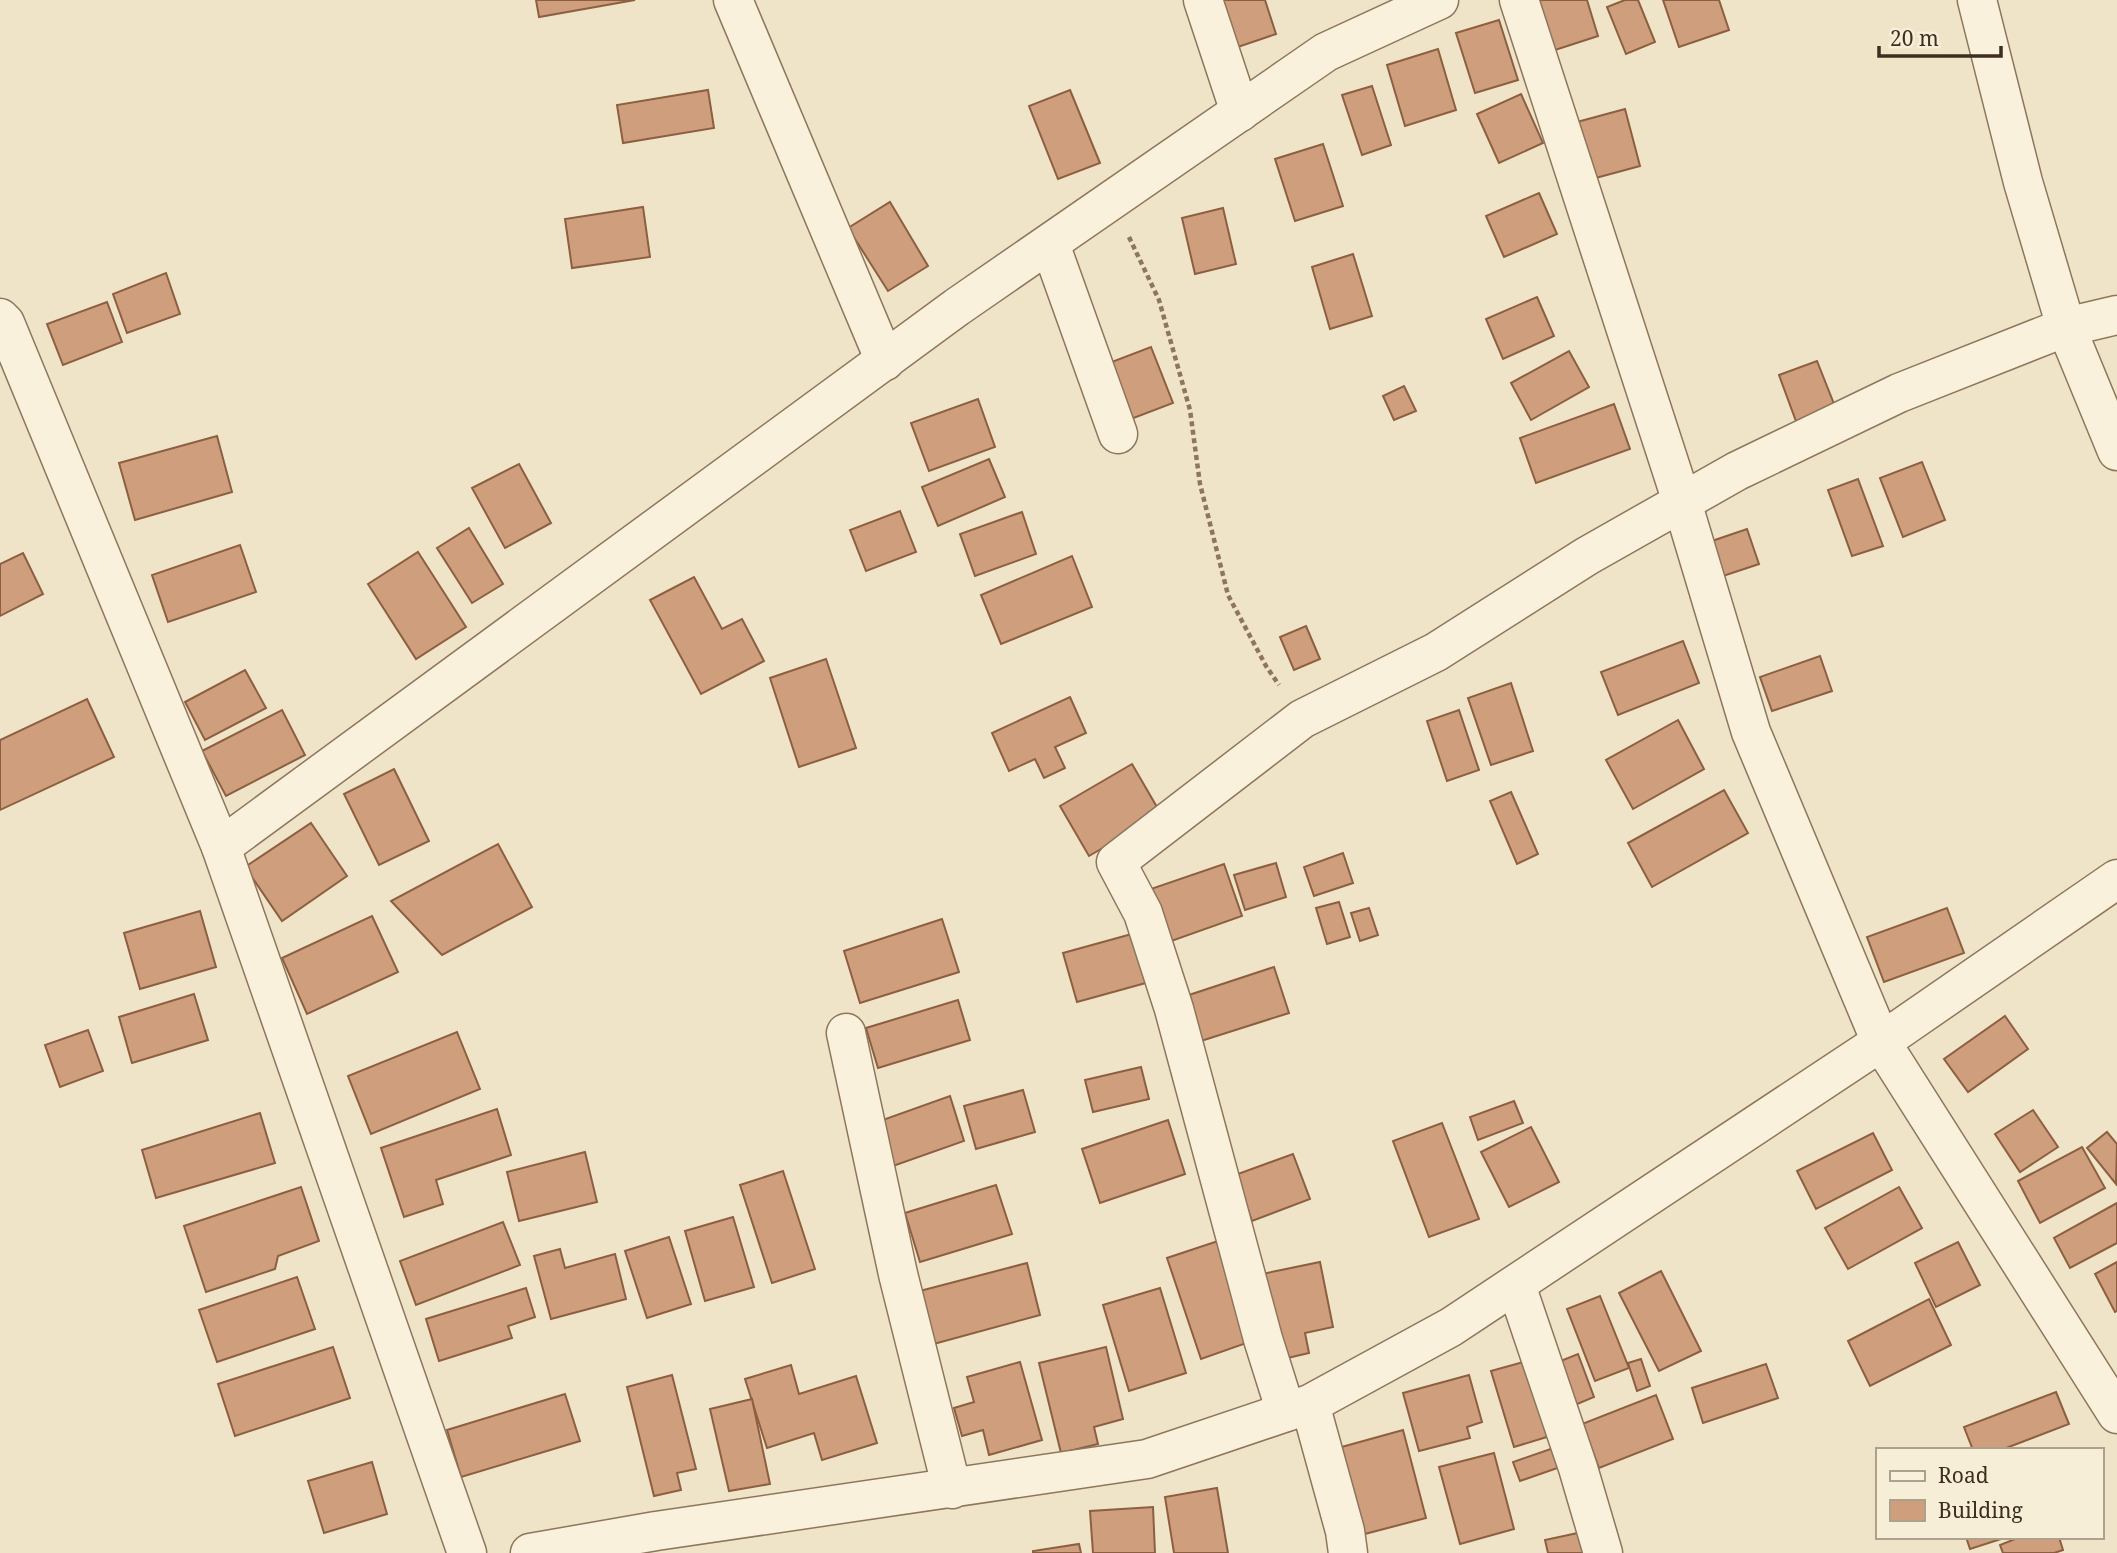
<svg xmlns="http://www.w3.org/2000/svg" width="2117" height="1553" viewBox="0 0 2117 1553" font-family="'Noto Serif',serif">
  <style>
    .building { fill: #cf9f7d; stroke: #8d5f41; stroke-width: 2 }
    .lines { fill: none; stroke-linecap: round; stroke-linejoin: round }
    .minor-casing { stroke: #8d765c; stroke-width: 41 }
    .tertiary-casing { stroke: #8d765c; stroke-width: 41 }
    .path { stroke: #8d765c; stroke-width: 4.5; stroke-dasharray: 5 3.5; stroke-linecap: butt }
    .minor { stroke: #faf1dc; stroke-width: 38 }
    .tertiary { stroke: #faf1dc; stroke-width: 38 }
  </style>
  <rect width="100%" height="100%" fill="#f0e4c8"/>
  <g class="building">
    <path d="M536 0H635L539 17Z"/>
    <path d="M1216 0H1265L1276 34 1232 49Z"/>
    <path d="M1538 0H1587L1598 36 1549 52Z"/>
    <path d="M1625 0H1638L1655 42 1626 54 1607 7Z"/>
    <path d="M1663 0H1719L1729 30 1679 47Z"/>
    <path d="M1499 20 1518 80 1475 93 1456 33Z"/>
    <path d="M1438 49 1456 110 1405 126 1387 65Z"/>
    <path d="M1372 86 1391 145 1362 155 1342 95Z"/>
    <path d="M708 90 714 128 623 143 617 105Z"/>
    <path d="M1070 90 1100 163 1058 179 1029 106Z"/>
    <path d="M1521 94 1543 143 1499 163 1477 114Z"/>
    <path d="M1625 109 1640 166 1592 179 1577 122Z"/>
    <path d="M1323 144 1343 206 1295 221 1275 159Z"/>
    <path d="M1539 193 1557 234 1504 257 1486 216Z"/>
    <path d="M890 202 928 266 888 291 848 228Z"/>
    <path d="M643 207 650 257 572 268 565 219Z"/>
    <path d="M1223 208 1236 264 1195 274 1182 218Z"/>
    <path d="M1353 254 1372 316 1330 329 1312 267Z"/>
    <path d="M166 273 180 314 127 333 113 294Z"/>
    <path d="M1537 297 1554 336 1503 359 1486 319Z"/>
    <path d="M107 302 122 342 63 365 47 324Z"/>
    <path d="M1151 347 1173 403 1131 419 1109 363Z"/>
    <path d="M1569 351 1589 387 1531 420 1511 383Z"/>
    <path d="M1817 361 1836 409 1797 424 1779 375Z"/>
    <path d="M1404 386 1416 411 1394 420 1383 396Z"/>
    <path d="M978 399 995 447 929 471 911 423Z"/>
    <path d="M1614 404 1630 449 1536 483 1520 438Z"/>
    <path d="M217 436 232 492 135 520 119 463Z"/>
    <path d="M989 459 1005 497 938 526 922 487Z"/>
    <path d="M1922 462 1945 520 1903 537 1880 478Z"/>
    <path d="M519 464 551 523 505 548 472 488Z"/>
    <path d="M1858 479 1883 546 1852 556 1828 490Z"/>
    <path d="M900 511 916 552 866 571 850 530Z"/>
    <path d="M1022 512 1036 554 975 576 960 534Z"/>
    <path d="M469 528 503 584 472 603 437 548Z"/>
    <path d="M1747 529 1759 564 1723 576 1712 541Z"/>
    <path d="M240 545 256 592 168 622 152 575Z"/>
    <path d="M418 552 466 627 416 659 368 584Z"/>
    <path d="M23 553 43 594 0 616V564Z"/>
    <path d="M1072 556 1092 607 1001 644 981 595Z"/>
    <path d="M694 577 722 629 742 619 764 661 701 694 650 600Z"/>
    <path d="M1306 626 1320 659 1294 670 1280 637Z"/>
    <path d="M1683 641 1699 683 1618 715 1601 672Z"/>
    <path d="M1820 656 1832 691 1772 711 1760 677Z"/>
    <path d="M826 659 856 748 799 767 770 678Z"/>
    <path d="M245 670 266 708 205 740 185 702Z"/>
    <path d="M1511 683 1533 751 1491 765 1468 698Z"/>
    <path d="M1070 697 1086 733 1055 747 1065 768 1044 778 1035 759 1009 771 992 733Z"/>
    <path d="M87 699 114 757 0 810V740Z"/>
    <path d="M282 710 305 755 226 796 202 751Z"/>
    <path d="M1459 710 1479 770 1447 781 1427 721Z"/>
    <path d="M1678 720 1704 769 1633 809 1606 760Z"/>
    <path d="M1132 764 1161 814 1089 856 1060 806Z"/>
    <path d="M394 769 429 841 379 865 344 794Z"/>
    <path d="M1724 790 1748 833 1652 887 1628 843Z"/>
    <path d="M1511 792 1538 854 1517 864 1490 801Z"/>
    <path d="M311 823 347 876 282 921 245 867Z"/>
    <path d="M498 844 532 907 442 955 391 901Z"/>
    <path d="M1343 853 1353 883 1314 896 1304 867Z"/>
    <path d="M1276 863 1286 897 1245 910 1234 875Z"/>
    <path d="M1224 864 1242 916 1160 945 1142 892Z"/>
    <path d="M1339 902 1350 937 1327 944 1316 908Z"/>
    <path d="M1369 908 1378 935 1360 941 1351 913Z"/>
    <path d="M1947 908 1964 953 1884 982 1867 937Z"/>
    <path d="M200 911 216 967 140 989 124 933Z"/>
    <path d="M372 916 398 972 307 1014 282 958Z"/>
    <path d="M942 919 959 972 860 1003 844 951Z"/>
    <path d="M1139 932 1153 981 1077 1002 1063 953Z"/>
    <path d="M1274 967 1289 1013 1201 1041 1186 996Z"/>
    <path d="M194 994 208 1040 132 1063 119 1017Z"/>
    <path d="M958 1000 970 1040 878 1068 866 1028Z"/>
    <path d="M2005 1016 2028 1049 1968 1092 1944 1059Z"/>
    <path d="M88 1030 103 1071 60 1087 45 1045Z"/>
    <path d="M457 1032 480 1089 371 1134 348 1076Z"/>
    <path d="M1141 1067 1149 1099 1093 1112 1085 1080Z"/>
    <path d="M1023 1090 1035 1132 976 1149 964 1106Z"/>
    <path d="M950 1096 964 1141 893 1166 877 1122Z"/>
    <path d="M1514 1101 1523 1123 1478 1140 1470 1117Z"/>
    <path d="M497 1109 511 1155 436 1180 443 1204 404 1217 381 1148Z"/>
    <path d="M2033 1110 2058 1147 2020 1172 1995 1134Z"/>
    <path d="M260 1113 275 1163 156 1198 142 1150Z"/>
    <path d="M1168 1120 1185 1174 1100 1203 1082 1149Z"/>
    <path d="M1442 1123 1479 1219 1429 1237 1393 1141Z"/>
    <path d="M1531 1127 1559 1182 1509 1207 1481 1152Z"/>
    <path d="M2107 1132 2117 1144 2116 1184 2087 1148Z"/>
    <path d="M1873 1133 1892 1170 1816 1209 1797 1171Z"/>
    <path d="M2082 1147 2105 1188 2040 1223 2018 1181Z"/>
    <path d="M585 1152 597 1202 519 1221 507 1172Z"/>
    <path d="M1293 1154 1310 1199 1252 1221 1235 1175Z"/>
    <path d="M783 1171 815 1269 772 1283 740 1185Z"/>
    <path d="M996 1185 1012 1234 920 1262 905 1213Z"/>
    <path d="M301 1187 319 1241 278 1256 275 1269 206 1292 184 1226Z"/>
    <path d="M1899 1187 1922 1228 1848 1269 1825 1228Z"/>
    <path d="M2117 1203V1243L2070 1268 2054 1238Z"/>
    <path d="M733 1217 754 1287 705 1301 685 1231Z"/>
    <path d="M503 1222 520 1265 416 1305 400 1261Z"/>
    <path d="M669 1237 691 1304 647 1318 625 1251Z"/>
    <path d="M1221 1240 1255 1340 1201 1359 1167 1258Z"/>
    <path d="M1958 1242 1980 1285 1936 1307 1915 1263Z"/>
    <path d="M560 1249 565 1268 615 1254 626 1299 551 1319 534 1256Z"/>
    <path d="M1320 1262 1333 1327 1305 1333 1309 1353 1279 1360 1262 1274Z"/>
    <path d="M2117 1262V1311L2115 1312 2095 1274Z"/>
    <path d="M1027 1263 1040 1315 930 1345 916 1292Z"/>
    <path d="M1661 1271 1701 1351 1659 1371 1619 1293Z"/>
    <path d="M297 1277 315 1329 217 1362 199 1310Z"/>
    <path d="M526 1288 535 1317 508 1326 512 1338 439 1361 426 1319Z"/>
    <path d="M1160 1288 1186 1373 1129 1391 1103 1305Z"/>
    <path d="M1600 1296 1629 1368 1595 1381 1567 1309Z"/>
    <path d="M1929 1299 1951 1345 1870 1386 1848 1341Z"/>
    <path d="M333 1347 350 1398 235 1436 218 1384Z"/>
    <path d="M1106 1347 1123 1419 1094 1427 1098 1444 1061 1453 1039 1363Z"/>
    <path d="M1578 1354 1594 1397 1575 1405 1558 1362Z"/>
    <path d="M1641 1359 1650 1386 1637 1391 1628 1363Z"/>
    <path d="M1527 1361 1550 1436 1514 1447 1491 1371Z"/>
    <path d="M1020 1362 1042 1440 989 1455 983 1430 962 1436 954 1408 974 1402 967 1377Z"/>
    <path d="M1766 1364 1778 1398 1703 1423 1692 1388Z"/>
    <path d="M791 1365 799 1394 856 1376 877 1443 822 1460 814 1433 767 1448 745 1379Z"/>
    <path d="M672 1375 696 1469 677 1473 681 1490 654 1496 627 1387Z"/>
    <path d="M1469 1375 1482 1422 1467 1427 1470 1438 1419 1451 1403 1393Z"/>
    <path d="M2056 1392 2069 1424 2001 1450H1973L1964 1427Z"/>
    <path d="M565 1394 580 1441 461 1477 447 1430Z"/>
    <path d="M1656 1395 1673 1439 1599 1468 1582 1424Z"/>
    <path d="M752 1399 770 1484 729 1491 710 1409Z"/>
    <path d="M1403 1430 1426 1518 1361 1535 1338 1448Z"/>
    <path d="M1565 1444 1572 1463 1520 1481 1513 1462Z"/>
    <path d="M1494 1453 1514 1529 1460 1544 1439 1467Z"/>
    <path d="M372 1462 387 1514 324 1533 308 1481Z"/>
    <path d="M1217 1488 1228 1553H1174L1165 1497Z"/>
    <path d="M1153 1507 1155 1553H1093L1090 1511Z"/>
    <path d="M1587 1531 1591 1553H1548L1545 1540Z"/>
    <path d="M1966 1537H2001V1539L1970 1549Z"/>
    <path d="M2020 1537H2059L2063 1550 2054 1553H2003L2000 1545Z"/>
    <path d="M1079 1544 1081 1553H1033V1551Z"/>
  </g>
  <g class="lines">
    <defs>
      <g id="minor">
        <path d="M733 0 885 361"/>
        <path d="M1203 0 1240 112"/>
        <path d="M1519 0 1682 502 1751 732 1881 1042 2117 879"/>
        <path d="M1977 0 2023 182 2066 327 2117 451"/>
        <path d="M1050 244 1118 434"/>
        <path d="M221 847 957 307 1326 52 1439 0"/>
        <path d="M846 1033 898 1274 952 1489"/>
        <path d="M1516 1285 1578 1468 1603 1553"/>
        <path d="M1310 1404 1345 1531 1348 1553"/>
        <path d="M1286 1412 1263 1339 1174 1009 1143 913 1116 862 1302 719 1436 652 1587 556 1737 471 1899 393 2066 327 2117 315"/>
        <path d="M530 1553 656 1531 1147 1459 1310 1404 1451 1327 1881 1042 2117 1414"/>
      </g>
      <path id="tertiary" d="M0 318 5 323 221 847 467 1553"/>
    </defs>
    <use href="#minor" class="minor-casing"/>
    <use href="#tertiary" class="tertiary-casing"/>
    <path class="path" d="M1129 237 1159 300 1190 410 1200 484 1228 595 1266 666 1279 685"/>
    <use href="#minor" class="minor"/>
    <use href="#tertiary" class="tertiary"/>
  </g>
  <rect x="1876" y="1448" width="228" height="91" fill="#f7eed8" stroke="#ada18e" stroke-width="2"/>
  <rect x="1890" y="1471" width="35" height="10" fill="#faf1dc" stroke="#ada18e" stroke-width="2"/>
  <text x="1938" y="1483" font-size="21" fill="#3d2e20">Road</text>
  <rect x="1890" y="1500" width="35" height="21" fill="#cf9f7d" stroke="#ada18e" stroke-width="2"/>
  <text x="1938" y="1518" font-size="21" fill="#3d2e20">Building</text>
  <path d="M1879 46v10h122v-10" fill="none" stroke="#3d2e20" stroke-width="3.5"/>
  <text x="1890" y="46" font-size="21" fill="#3d2e20" stroke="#f7eed8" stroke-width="5" paint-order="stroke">20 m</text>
</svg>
